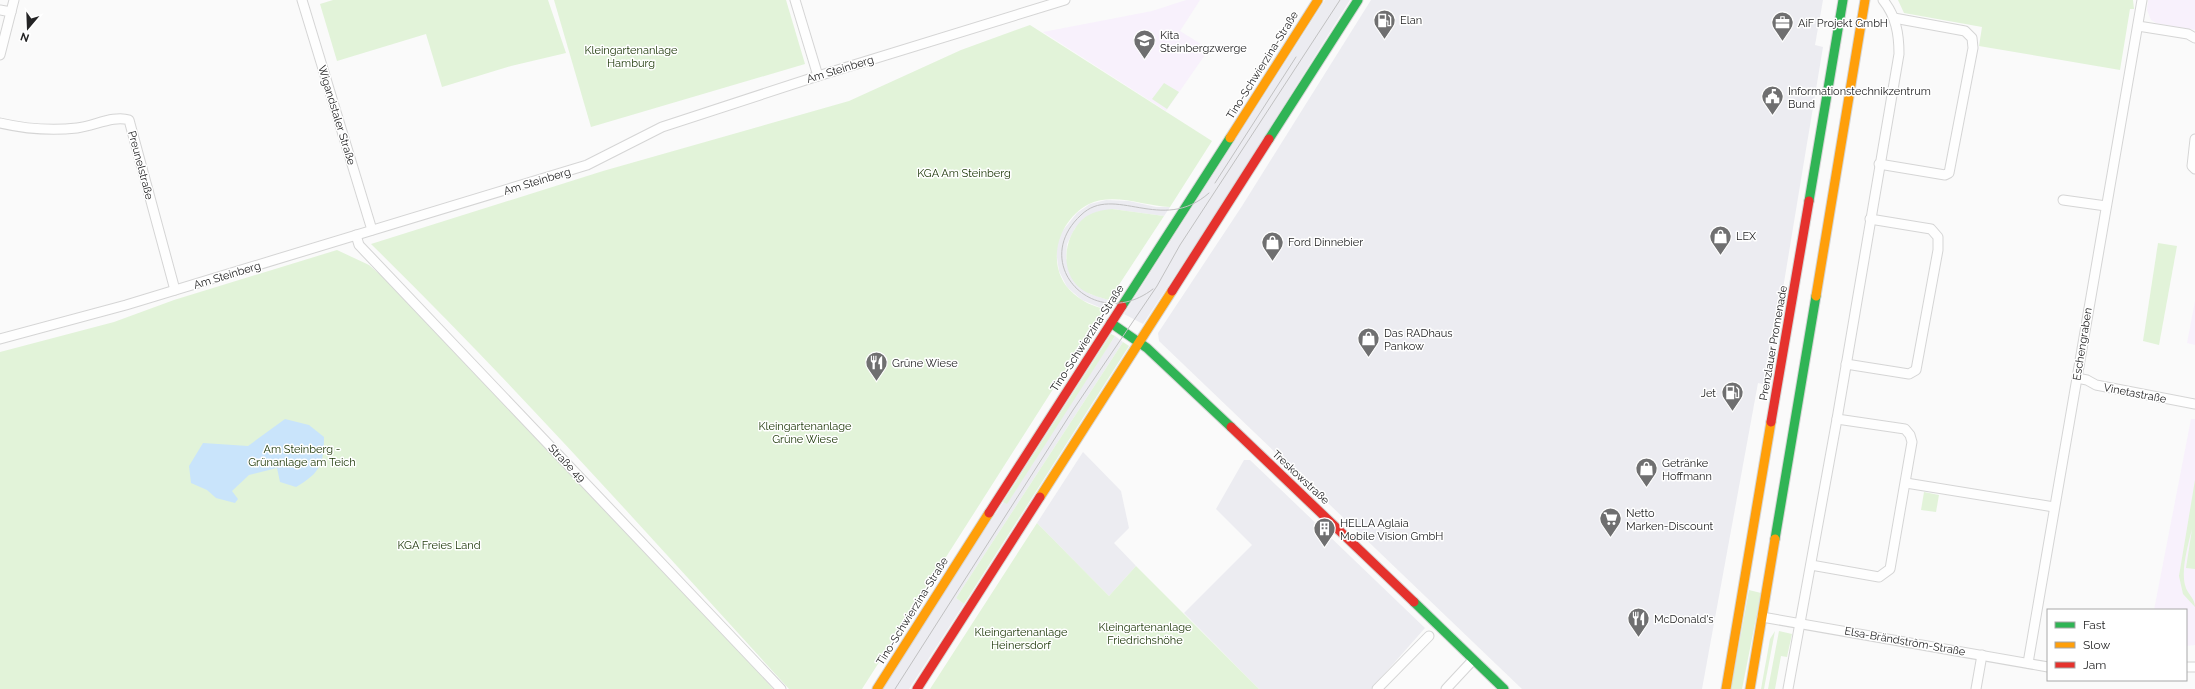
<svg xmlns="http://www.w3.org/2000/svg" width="2195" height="689" viewBox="0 0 2195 689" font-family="Raleway,sans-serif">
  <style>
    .built { fill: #ececf1 }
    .education { fill: #f8f1fc }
    .green { fill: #e2f3d9 }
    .water { fill: #c9e4fb }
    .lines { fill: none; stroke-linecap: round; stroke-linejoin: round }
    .street-casing { stroke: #d5d5d5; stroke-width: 11 }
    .fast-casing { stroke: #d5d5d5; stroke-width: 11 }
    .slow-casing { stroke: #d5d5d5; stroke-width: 11 }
    .jam-casing { stroke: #d5d5d5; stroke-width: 11 }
    .street { stroke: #fefefe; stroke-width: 9 }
    .fast { stroke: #30b455; stroke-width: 9 }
    .slow { stroke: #ff9f0a; stroke-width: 9 }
    .jam { stroke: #e5322d; stroke-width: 9 }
    .tram { stroke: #c0c0c1; stroke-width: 1 }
    .labels { text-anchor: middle; stroke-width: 3; stroke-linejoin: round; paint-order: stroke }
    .poi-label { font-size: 11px; fill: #242425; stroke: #fff; text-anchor: start }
    .park-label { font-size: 11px; fill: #193404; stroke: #fff }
    .street-label { font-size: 11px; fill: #242425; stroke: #fff }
  </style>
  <rect width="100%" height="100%" fill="#fafafa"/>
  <g class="built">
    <path d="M1325 0H1350L1217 212 1143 324 1124 314Z"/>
    <path d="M1371 0H1823L1815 45 1823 47 1767 385 1758 383 1702 689H1522L1159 341 1158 333 1242 206Z"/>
    <path d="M1106 200 1129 201 1156 207H1170L1164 216 1112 209 1075 228 1067 244 1066 258 1080 287 1090 294 1109 300 1104 309 1082 300 1067 287 1059 271 1056 251 1060 234 1077 213 1090 204Z"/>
    <path d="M1115 336 1123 342 956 598 964 604 909 689H882L941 595Z"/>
    <path d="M1083 452 1121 491 1129 528 1114 543 1136 566 1109 596 1037 523Z"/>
    <path d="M1244 460H1250L1425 628 1371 689H1259L1184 613 1252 545 1216 509Z"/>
  </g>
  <g class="education">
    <path d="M1186 0H1200L1180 31 1209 49 1166 111 1043 32 1152 11Z"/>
    <path d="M2148 0H2195V30L2156 23 2151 20 2147 10Z"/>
    <path d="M2195 301V345L2187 343Z"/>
    <path d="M2191 419H2195V645L2186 646V610H2154Z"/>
  </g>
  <g class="green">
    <path d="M333 0H548L566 53 511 66 442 87 426 34 337 61 320 4Z"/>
    <path d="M554 0H786L805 64 591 127Z"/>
    <path d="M1898 0H2133L2134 9H2130L2120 70 1979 46 1982 27 1904 13Z"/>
    <path d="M1030 25 1212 141 1170 207C1145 206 1113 192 1089 204 1056 221 1044 269 1074 294 1083 302 1093 306 1104 309L862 689H789C652 539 516 386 371 244L603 171 849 101 961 50Z"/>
    <path d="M1164 83 1179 92 1167 109 1152 99Z"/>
    <path d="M1112 209 1164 216 1109 300C1099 297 1089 295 1080 288 1059 271 1064 236 1083 219 1091 212 1102 210 1112 209Z"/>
    <path d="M2158 243 2177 246 2159 345 2143 341Z"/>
    <path d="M337 250 369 265 390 283 563 467 718 627 773 689H0V352L114 322 174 300Z"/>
    <path d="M1111 334 1115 336 1007 504 1003 502Z"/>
    <path d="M1123 342 1129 346 964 604 956 598Z"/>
    <path d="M2195 480V569L2186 568 2192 529C2188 545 2181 569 2185 585 2187 594 2195 598 2195 607L2183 594 2179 576Z"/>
    <path d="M1924 492 1939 495 1936 512 1921 510Z"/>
    <path d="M1037 523 1109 596 1136 566 1259 689H930Z"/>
    <path d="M1749 590 1761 593 1742 689H1731Z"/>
    <path d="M1775 631 1764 689H1761L1770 639Z"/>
    <path d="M1779 631 1792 634 1787 657 1781 656 1775 689H1768Z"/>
  </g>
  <path class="water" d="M285 419 309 425 324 437C324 464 320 473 296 487L280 482 277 468 249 475 232 491 238 499 235 503 216 498 207 490 191 483 189 466 203 443 248 446Z"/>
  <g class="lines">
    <defs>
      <g id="street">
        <path d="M302 0 372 230"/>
        <path d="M795 0 818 76"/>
        <path d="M0 10 11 12"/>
        <path d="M2138 26 2188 34 2195 38"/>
        <path d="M0 55 14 0"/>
        <path d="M0 123C26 129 51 131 77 128 94 126 114 115 129 120L175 290"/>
        <path d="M2195 139 2192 166 2195 169"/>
        <path d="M1879 164 1945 175 1949 173 1973 48 1972 38 1965 31 1894 18"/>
        <path d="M2063 200 2106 206"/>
        <path d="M356 235 359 245 781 689"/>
        <path d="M0 339 126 305 587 165 662 127 818 76 1065 0"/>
        <path d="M1846 364 1909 374 1916 370 1938 250V237L1931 229 1870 219"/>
        <path d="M2077 378 2087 380 2096 385 2195 404"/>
        <path d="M1906 483 2054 507"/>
        <path d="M1811 565 1879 577 1890 569 1912 442 1910 435 1905 429 1837 419"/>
        <path d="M1762 617 2048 667"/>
        <path d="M2028 663 2142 0"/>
        <path d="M2186 667H2195"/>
        <path d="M1377 689 1429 636"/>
        <path d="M1446 689 1473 660"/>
        <path d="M1788 689 1837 419 1899 54C1899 34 1896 16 1883 0"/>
        <path d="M1976 689 1982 655"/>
      </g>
      <g id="fast">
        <path d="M1269 139 1358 0"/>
        <path d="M1809 201 1843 0"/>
        <path d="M1122 306 1230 138"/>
        <path d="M1111 323 1147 348 1231 427"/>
        <path d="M1775 539 1816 296"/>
        <path d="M1414 602 1504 689"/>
      </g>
      <g id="slow">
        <path d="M1230 138 1318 0"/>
        <path d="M1816 296 1865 0"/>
        <path d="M1040 497 1172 291"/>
        <path d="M877 689 989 513"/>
        <path d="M1726 689 1771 422"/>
        <path d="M1750 689 1775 539"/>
      </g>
      <g id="jam">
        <path d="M1172 291 1269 139"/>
        <path d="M1771 422 1809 201"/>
        <path d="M1231 427 1414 602"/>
        <path d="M989 513 1122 306"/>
        <path d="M917 689 1040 497"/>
      </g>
    </defs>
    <use href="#street" class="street-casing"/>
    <use href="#fast" class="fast-casing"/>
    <use href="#slow" class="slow-casing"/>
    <use href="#jam" class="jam-casing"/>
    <use href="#street" class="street"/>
    <use href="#fast" class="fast"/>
    <use href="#slow" class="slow"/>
    <use href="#jam" class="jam"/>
    <g class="tram">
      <path d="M1215 183 1296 57"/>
      <path d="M1153 289C1095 334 1028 264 1081 215 1114 183 1162 235 1209 193"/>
      <path d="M895 689 1073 410 1157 286 1180 245 1340 0"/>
    </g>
  </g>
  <defs>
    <symbol id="fuel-pin" viewBox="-11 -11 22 30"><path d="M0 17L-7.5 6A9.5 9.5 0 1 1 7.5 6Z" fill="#6f6f70" stroke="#fff"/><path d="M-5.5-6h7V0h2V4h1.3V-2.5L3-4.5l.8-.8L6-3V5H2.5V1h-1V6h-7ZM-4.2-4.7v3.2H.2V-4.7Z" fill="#fff"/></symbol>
    <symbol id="office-pin" viewBox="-11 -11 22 30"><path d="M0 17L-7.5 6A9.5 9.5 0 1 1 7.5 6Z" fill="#6f6f70" stroke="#fff"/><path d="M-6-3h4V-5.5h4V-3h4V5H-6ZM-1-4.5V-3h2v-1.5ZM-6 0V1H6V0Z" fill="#fff"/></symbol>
    <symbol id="school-pin" viewBox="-11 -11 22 30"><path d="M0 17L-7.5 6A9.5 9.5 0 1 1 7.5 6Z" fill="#6f6f70" stroke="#fff"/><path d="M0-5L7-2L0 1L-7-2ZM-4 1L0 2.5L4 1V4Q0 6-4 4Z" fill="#fff"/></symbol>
    <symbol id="civic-pin" viewBox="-11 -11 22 30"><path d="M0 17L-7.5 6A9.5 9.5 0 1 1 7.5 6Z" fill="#6f6f70" stroke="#fff"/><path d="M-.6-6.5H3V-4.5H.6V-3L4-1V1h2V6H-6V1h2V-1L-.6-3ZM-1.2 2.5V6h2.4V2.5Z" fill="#fff"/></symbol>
    <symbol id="shop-pin" viewBox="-11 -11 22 30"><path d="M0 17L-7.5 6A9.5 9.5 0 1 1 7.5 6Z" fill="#6f6f70" stroke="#fff"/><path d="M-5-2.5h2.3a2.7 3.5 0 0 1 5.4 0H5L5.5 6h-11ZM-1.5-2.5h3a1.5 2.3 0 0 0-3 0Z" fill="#fff"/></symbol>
    <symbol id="restaurant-pin" viewBox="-11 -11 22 30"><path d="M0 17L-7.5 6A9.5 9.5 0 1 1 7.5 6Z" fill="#6f6f70" stroke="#fff"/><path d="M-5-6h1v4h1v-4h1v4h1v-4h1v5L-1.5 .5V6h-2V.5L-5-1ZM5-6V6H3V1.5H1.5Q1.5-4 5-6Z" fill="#fff"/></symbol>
    <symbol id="supermarket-pin" viewBox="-11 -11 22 30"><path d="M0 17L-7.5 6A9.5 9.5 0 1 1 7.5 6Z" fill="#6f6f70" stroke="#fff"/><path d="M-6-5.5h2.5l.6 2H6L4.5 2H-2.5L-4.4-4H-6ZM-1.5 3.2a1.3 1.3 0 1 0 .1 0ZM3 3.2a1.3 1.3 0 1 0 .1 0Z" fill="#fff"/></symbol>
    <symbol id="building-pin" viewBox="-11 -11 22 30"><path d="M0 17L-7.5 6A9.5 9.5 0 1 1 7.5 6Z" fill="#6f6f70" stroke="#fff"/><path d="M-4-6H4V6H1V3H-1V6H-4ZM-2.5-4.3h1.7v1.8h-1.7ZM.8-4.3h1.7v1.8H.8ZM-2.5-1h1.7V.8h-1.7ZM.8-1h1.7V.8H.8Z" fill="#fff"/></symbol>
  </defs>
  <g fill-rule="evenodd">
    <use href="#fuel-pin" x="1372" y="8" width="25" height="34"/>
    <use href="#office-pin" x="1770" y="10" width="25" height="34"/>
    <use href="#school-pin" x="1132" y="28" width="25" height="34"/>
    <use href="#civic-pin" x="1760" y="84" width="25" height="34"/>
    <use href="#shop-pin" x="1708" y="224" width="25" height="34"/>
    <use href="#shop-pin" x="1260" y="230" width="25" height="34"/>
    <use href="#shop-pin" x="1356" y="326" width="25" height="34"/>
    <use href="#restaurant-pin" x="864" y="350" width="25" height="34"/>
    <use href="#fuel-pin" x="1720" y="380" width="25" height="34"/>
    <use href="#shop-pin" x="1634" y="456" width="25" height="34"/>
    <use href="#supermarket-pin" x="1598" y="506" width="25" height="34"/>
    <use href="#building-pin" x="1312" y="516" width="25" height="34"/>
    <use href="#restaurant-pin" x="1626" y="606" width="25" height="34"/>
  </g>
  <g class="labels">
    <g class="poi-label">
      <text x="1400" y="24">Elan</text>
      <text x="1798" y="27">AiF Projekt GmbH</text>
      <text x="1160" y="39">Kita<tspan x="1160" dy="13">Steinbergzwerge</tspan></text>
      <text x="1788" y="95">Informationstechnikzentrum<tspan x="1788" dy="13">Bund</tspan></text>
      <text x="1736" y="240">LEX</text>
      <text x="1288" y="246">Ford Dinnebier</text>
      <text x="1384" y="337">Das RADhaus<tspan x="1384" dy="13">Pankow</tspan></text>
      <text x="892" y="367">Grüne Wiese</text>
      <text x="1716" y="397" text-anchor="end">Jet</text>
      <text x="1662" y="467">Getränke<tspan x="1662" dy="13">Hoffmann</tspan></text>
      <text x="1626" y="517">Netto<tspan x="1626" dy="13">Marken-Discount</tspan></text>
      <text x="1340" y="527">HELLA Aglaia<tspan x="1340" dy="13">Mobile Vision GmbH</tspan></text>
      <text x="1654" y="623">McDonald's</text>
    </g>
    <g class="park-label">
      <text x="631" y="54">Kleingartenanlage<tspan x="631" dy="13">Hamburg</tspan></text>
      <text x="964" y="177">KGA Am Steinberg</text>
      <text x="805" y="430">Kleingartenanlage<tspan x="805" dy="13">Grüne Wiese</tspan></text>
      <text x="302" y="453">Am Steinberg -<tspan x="302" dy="13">Grünanlage am Teich</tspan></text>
      <text x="439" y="549">KGA Freies Land</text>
      <text x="1145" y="631">Kleingartenanlage<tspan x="1145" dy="13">Friedrichshöhe</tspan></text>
      <text x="1021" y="636">Kleingartenanlage<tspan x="1021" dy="13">Heinersdorf</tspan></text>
    </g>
    <g class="street-label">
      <text transform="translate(1262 65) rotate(-58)" y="4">Tino-Schwierzina-Straße</text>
      <text transform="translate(840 69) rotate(-17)" y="4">Am Steinberg</text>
      <text transform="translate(337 115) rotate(73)" y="4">Wigandstaler Straße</text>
      <text transform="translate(141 165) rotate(75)" y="4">Preunelstraße</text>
      <text transform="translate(537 181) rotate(-17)" y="4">Am Steinberg</text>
      <text transform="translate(227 275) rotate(-17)" y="4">Am Steinberg</text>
      <text transform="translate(1087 338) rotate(-57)" y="4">Tino-Schwierzina-Straße</text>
      <text transform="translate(1773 343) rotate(-80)" y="4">Prenzlauer Promenade</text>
      <text transform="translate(2082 344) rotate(-81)" y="4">Eschengraben</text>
      <text transform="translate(2135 393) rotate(11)" y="4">Vinetastraße</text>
      <text transform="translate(567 463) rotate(46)" y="4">Straße 49</text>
      <text transform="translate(1301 477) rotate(43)" y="4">Treskowstraße</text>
      <text transform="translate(912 611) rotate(-58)" y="4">Tino-Schwierzina-Straße</text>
      <text transform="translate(1905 641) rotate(10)" y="4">Elsa-Brändström-Straße</text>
    </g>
  </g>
  <rect x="2047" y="609" width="140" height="72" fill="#ffffff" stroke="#a7a7a8"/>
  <rect x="2055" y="622" width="20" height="6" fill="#30b455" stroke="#a7a7a8"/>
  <text x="2083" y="629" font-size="12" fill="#242425">Fast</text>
  <rect x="2055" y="642" width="20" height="6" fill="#ff9f0a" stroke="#a7a7a8"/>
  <text x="2083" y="649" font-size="12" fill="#242425">Slow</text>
  <rect x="2055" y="662" width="20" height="6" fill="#e5322d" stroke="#a7a7a8"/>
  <text x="2083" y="669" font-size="12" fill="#242425">Jam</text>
  <g transform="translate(28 28) rotate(199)" stroke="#ffffff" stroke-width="3" paint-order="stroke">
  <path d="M0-3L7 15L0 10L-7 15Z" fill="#242425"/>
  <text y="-6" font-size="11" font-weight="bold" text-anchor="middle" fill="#242425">N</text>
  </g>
</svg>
